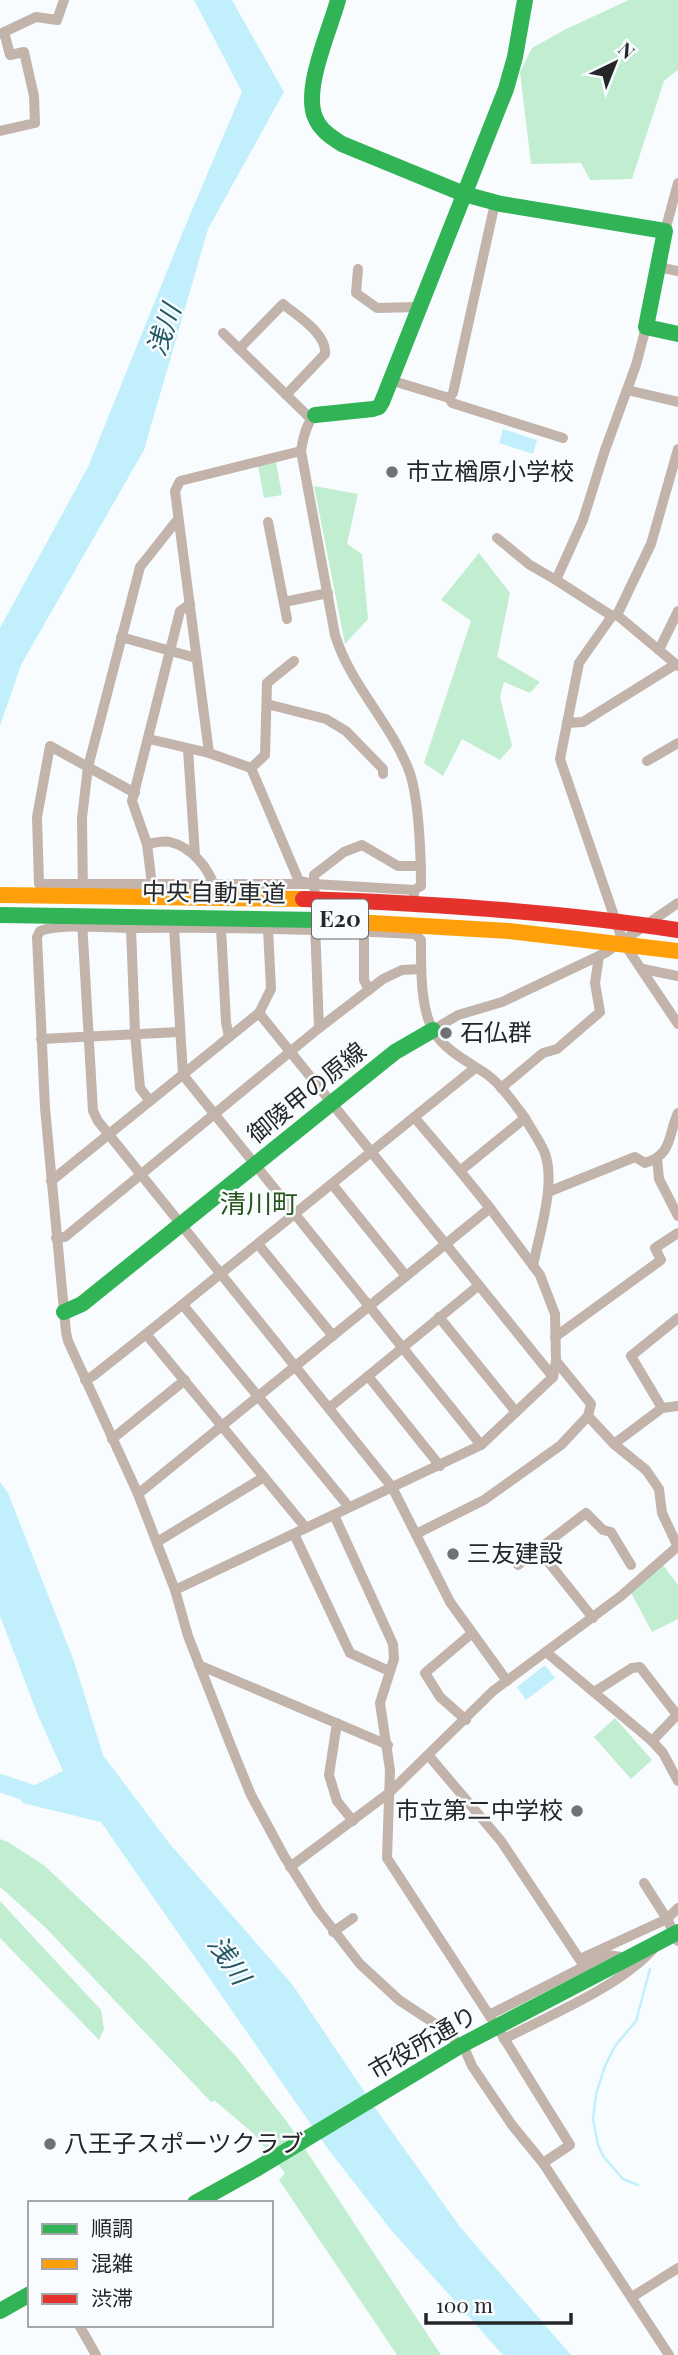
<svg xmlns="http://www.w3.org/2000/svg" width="678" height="2355" viewBox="0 0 678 2355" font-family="'Playfair Display','Noto Sans JP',serif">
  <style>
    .green { fill: #c1eed1 }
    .water { fill: #c1f0fc }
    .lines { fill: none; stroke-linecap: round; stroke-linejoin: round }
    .stream { stroke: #c1f0fc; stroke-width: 2.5 }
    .river { stroke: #c1f0fc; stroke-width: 18 }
    .street { stroke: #c3b4ab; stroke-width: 10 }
    .fast { stroke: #30b455; stroke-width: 16 }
    .fast-bridge { stroke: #30b455; stroke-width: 16 }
    .slow-bridge { stroke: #ff9f0a; stroke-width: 16 }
    .jam-bridge { stroke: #e5322d; stroke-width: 16 }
    .poi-dot { fill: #6f7172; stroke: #f8fcff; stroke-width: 2.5 }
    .labels { text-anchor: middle; stroke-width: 5; stroke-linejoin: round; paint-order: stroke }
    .shield { fill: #f8fcff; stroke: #646668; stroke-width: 2 }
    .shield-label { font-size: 23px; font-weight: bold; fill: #252627 }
    .poi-label { font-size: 24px; fill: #252627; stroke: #f8fcff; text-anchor: start }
    .street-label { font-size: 24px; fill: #252627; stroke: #f8fcff }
    .water-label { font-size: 26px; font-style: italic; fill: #235863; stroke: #f8fcff }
    .neighbourhood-label { font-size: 26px; fill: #26541b; stroke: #f8fcff }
  </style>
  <rect width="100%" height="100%" fill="#f9fcfe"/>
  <g class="green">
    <path d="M629 0H678V70L664 81 632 179 590 180 581 163 531 164 520 72 532 48 566 29Z"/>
    <path d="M276 462 282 495 264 498 258 466Z"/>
    <path d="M314 486 358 494 347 544 362 554 368 619 345 644Z"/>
    <path d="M479 553 510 593 497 657 540 682 530 693 504 682 500 697 512 746 500 760 462 739 443 776 424 763 471 621 441 600Z"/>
    <path d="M660 1561 678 1585V1619L652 1632 629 1589Z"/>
    <path d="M615 1718 652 1760 631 1779 594 1737Z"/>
    <path d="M0 1839 8 1842 45 1866 144 1960 235 2055 288 2123 441 2355H397L279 2180 285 2173 253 2133 215 2101 211 2102 45 1927 0 1887Z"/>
    <path d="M0 1901 101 2010 104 2029 99 2040 0 1938Z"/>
  </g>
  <g class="water">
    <path d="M194 0H232L284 92 208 229 144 450 21 665 0 726V628L88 467 184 229 242 92Z"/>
    <path d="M503 429 537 440 533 454 499 443Z"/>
    <path d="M0 1482 8 1493 74 1661 103 1755 169 1843 292 1984 378 2112 460 2227 571 2355H503L391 2230 328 2149 101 1822 22 1803 21 1792 63 1771 39 1718 0 1616Z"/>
    <path d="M545 1665 555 1678 526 1700 517 1687Z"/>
  </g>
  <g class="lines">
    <path class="stream" d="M638 2185 623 2179 603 2156 598 2145 593 2119 596 2094 605 2066 615 2046 636 2021 650 1969"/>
    <path class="river" d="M0 1783 44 1798"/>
    <g class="street">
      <path d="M0 34 36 17 57 20 64 0"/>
      <path d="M0 131 35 123 34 96 24 52 10 55 4 32"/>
      <path d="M665 231 678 183"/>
      <path d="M658 267 678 271"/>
      <path d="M358 269 356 293 377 308 418 307"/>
      <path d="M646 327 636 365 605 450 583 520 556 580 612 616 617 615 678 666"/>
      <path d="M223 333 311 419"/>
      <path d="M239 349 283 304C297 316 327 333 325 354L286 395"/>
      <path d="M390 380 449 398 452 403 563 438"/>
      <path d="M627 390 678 402"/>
      <path d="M449 398 453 393 495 203"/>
      <path d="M315 415C306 423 303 439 301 451L335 635C350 684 389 721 408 768 419 794 421 856 421 886L414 890V906"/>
      <path d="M301 451 180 481 175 491 209 753 251 768 299 881 309 883"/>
      <path d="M268 522 287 619"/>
      <path d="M497 538 530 565 556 580"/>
      <path d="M284 602 328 593"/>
      <path d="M617 615 651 544 678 449"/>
      <path d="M612 616 579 663 560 759 623 942 678 1024"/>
      <path d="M121 637 196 658"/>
      <path d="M659 650 678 611"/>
      <path d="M267 704 326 719 346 731 383 769V774"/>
      <path d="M567 723 583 722 676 664"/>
      <path d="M149 739 209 753"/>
      <path d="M188 749 195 855"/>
      <path d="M647 761 678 743"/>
      <path d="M251 768 265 755 267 683 294 661"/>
      <path d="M135 793 50 746 37 817 39 884H314L414 890"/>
      <path d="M147 844C154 843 164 840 170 842 191 847 208 867 214 886"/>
      <path d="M152 885 147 844 132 801 180 611 190 604"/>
      <path d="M83 898 82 818 88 767 140 567 178 519"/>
      <path d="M315 905 314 875 344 852 362 845 398 866H421"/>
      <path d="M82 921 93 1111 98 1121 392 1487 450 1602 507 1681"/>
      <path d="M174 927 183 1075 481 1445"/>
      <path d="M131 928 135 1033 140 1088 150 1101"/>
      <path d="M221 928 226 1022 229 1037"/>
      <path d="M364 931V980L369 990"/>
      <path d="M415 934C320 929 226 927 131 928 106 928 63 923 40 931L37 937 45 1108 66 1332 68 1341 138 1494 175 1590 188 1636 231 1746 251 1795 284 1856 318 1910 360 1964 399 2000 446 2031 466 2052 472 2066 512 2125 543 2163 669 2355"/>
      <path d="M643 969 678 976"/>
      <path d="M259 1013 553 1377"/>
      <path d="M319 1028 383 979 402 970 421 969"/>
      <path d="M433 1030 458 1015 502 1002 605 953 678 903"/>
      <path d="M41 1039 179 1032"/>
      <path d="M501 1088 543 1053 557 1049 600 1012 595 983 599 956"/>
      <path d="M414 1117 460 1171"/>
      <path d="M525 1118C531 1129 539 1140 544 1151 557 1182 539 1234 533 1266"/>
      <path d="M657 1158 659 1179 678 1216"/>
      <path d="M51 1181 259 1013 271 989 268 929"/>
      <path d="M332 1184 406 1276"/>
      <path d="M548 1192 635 1157 645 1163C673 1155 668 1134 678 1113"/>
      <path d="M56 1238 65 1237 319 1028 315 924"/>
      <path d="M258 1244 333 1336"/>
      <path d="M183 1305 349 1507"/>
      <path d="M439 1317 516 1412"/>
      <path d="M146 1334 306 1528"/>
      <path d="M555 1337 661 1260 655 1248 678 1233"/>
      <path d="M556 1361 591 1404 588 1416 614 1444 646 1470 659 1489 662 1513 678 1547"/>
      <path d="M368 1376 440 1466"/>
      <path d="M85 1380 93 1376 146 1334 475 1068"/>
      <path d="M329 1408 478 1286"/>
      <path d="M662 1408 631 1356 678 1318"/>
      <path d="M112 1439 185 1380"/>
      <path d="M614 1444 662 1408 678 1406"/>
      <path d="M138 1494 490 1208"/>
      <path d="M334 1515 393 1644 394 1659 380 1703 390 1770 387 1858 491 2018"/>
      <path d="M294 1534 350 1653 389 1671"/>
      <path d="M416 1534 484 1500 561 1445 588 1416"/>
      <path d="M157 1542 264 1477"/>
      <path d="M538 1549 593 1618"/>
      <path d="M518 1565 586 1513 603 1530 611 1532 631 1565"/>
      <path d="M175 1590 481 1445 553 1377 556 1361 555 1314 540 1275 490 1208 460 1171 525 1118C513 1102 501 1084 485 1073 467 1061 446 1051 434 1032 420 1009 421 966 421 940L415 934V929"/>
      <path d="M546 1652 652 1741 663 1753 678 1781"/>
      <path d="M199 1665 388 1745"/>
      <path d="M594 1692 632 1668 640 1667 677 1715 652 1741"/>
      <path d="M466 1720 440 1697 425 1673 471 1634"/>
      <path d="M337 1723 329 1775 337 1801 353 1821"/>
      <path d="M429 1756 501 1841 584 1966"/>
      <path d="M290 1867 389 1793 493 1691 621 1596 678 1546"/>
      <path d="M644 1883 667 1919 678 1941"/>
      <path d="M333 1932 353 1918"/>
      <path d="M580 1959 667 1919 678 1908"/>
      <path d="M489 2015 607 1955 629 1958"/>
      <path d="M502 2035 570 2145 543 2163"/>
      <path d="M504 2039C550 2015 622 1986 656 1946"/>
      <path d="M632 2297 678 2268"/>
      <path d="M79 2325 96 2355"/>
    </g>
    <g class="fast">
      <path d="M338 0C330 30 303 88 315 117 320 130 331 137 342 144L464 194 501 204 665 231 646 327 678 334"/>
      <path d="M315 415 373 409 379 407 382 402 506 89 515 57 525 0"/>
      <path d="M64 1312 82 1304 395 1052 433 1030"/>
      <path d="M195 2203 258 2168 460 2046 678 1932"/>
      <path d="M0 2311 30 2294"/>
    </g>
    <path class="fast-bridge" d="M0 915 321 920"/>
    <g class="slow-bridge">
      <path d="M0 895 303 899"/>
      <path d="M321 920 509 931 678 951"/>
    </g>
    <path class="jam-bridge" d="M303 899C429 903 553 911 678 930"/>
  </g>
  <g class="poi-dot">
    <circle cx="392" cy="472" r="7"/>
    <circle cx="446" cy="1033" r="7"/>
    <circle cx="453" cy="1554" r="7"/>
    <circle cx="577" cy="1811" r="7"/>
    <circle cx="50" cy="2144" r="7"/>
  </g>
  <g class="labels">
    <rect class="shield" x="312" y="899.5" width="56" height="39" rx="5"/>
    <g class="shield-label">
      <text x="340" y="927">E20</text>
    </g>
    <g class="poi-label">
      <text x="406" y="480">市立楢原小学校</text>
      <text x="460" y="1041">石仏群</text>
      <text x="467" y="1562">三友建設</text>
      <text x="563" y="1819" text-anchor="end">市立第二中学校</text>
      <text x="64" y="2152">八王子スポーツクラブ</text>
    </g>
    <g class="street-label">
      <text transform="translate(214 893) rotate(1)" y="8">中央自動車道</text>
      <text transform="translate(307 1093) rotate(-39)" y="8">御陵甲の原線</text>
      <text transform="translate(423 2043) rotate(-30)" y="8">市役所通り</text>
    </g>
    <g class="water-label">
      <text transform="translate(164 330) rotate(-71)" y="9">浅川</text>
      <text transform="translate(229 1960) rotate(56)" y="9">浅川</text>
    </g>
    <g class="neighbourhood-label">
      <text x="259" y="1213">清川町</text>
    </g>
  </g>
  <rect x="28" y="2201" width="245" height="126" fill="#f8fcff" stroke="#a4a6a9" stroke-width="2"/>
  <rect x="42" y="2224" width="35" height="10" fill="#30b455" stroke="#a4a6a9" stroke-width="2"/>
  <text x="91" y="2236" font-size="21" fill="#252627">順調</text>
  <rect x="42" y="2259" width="35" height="10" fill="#ff9f0a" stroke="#a4a6a9" stroke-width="2"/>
  <text x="91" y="2271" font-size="21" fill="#252627">混雑</text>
  <rect x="42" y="2294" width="35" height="10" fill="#e5322d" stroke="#a4a6a9" stroke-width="2"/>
  <text x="91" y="2306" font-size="21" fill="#252627">渋滞</text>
  <g transform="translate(615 63) rotate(43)" stroke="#f8fcff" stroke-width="5" paint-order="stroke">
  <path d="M0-5L12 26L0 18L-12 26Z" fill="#252627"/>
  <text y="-10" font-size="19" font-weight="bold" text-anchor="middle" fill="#252627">N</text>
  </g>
  <path d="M426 2313v10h145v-10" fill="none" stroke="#252627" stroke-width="3.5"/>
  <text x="436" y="2313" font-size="21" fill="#252627" stroke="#f8fcff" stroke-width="5" paint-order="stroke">100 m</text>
</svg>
